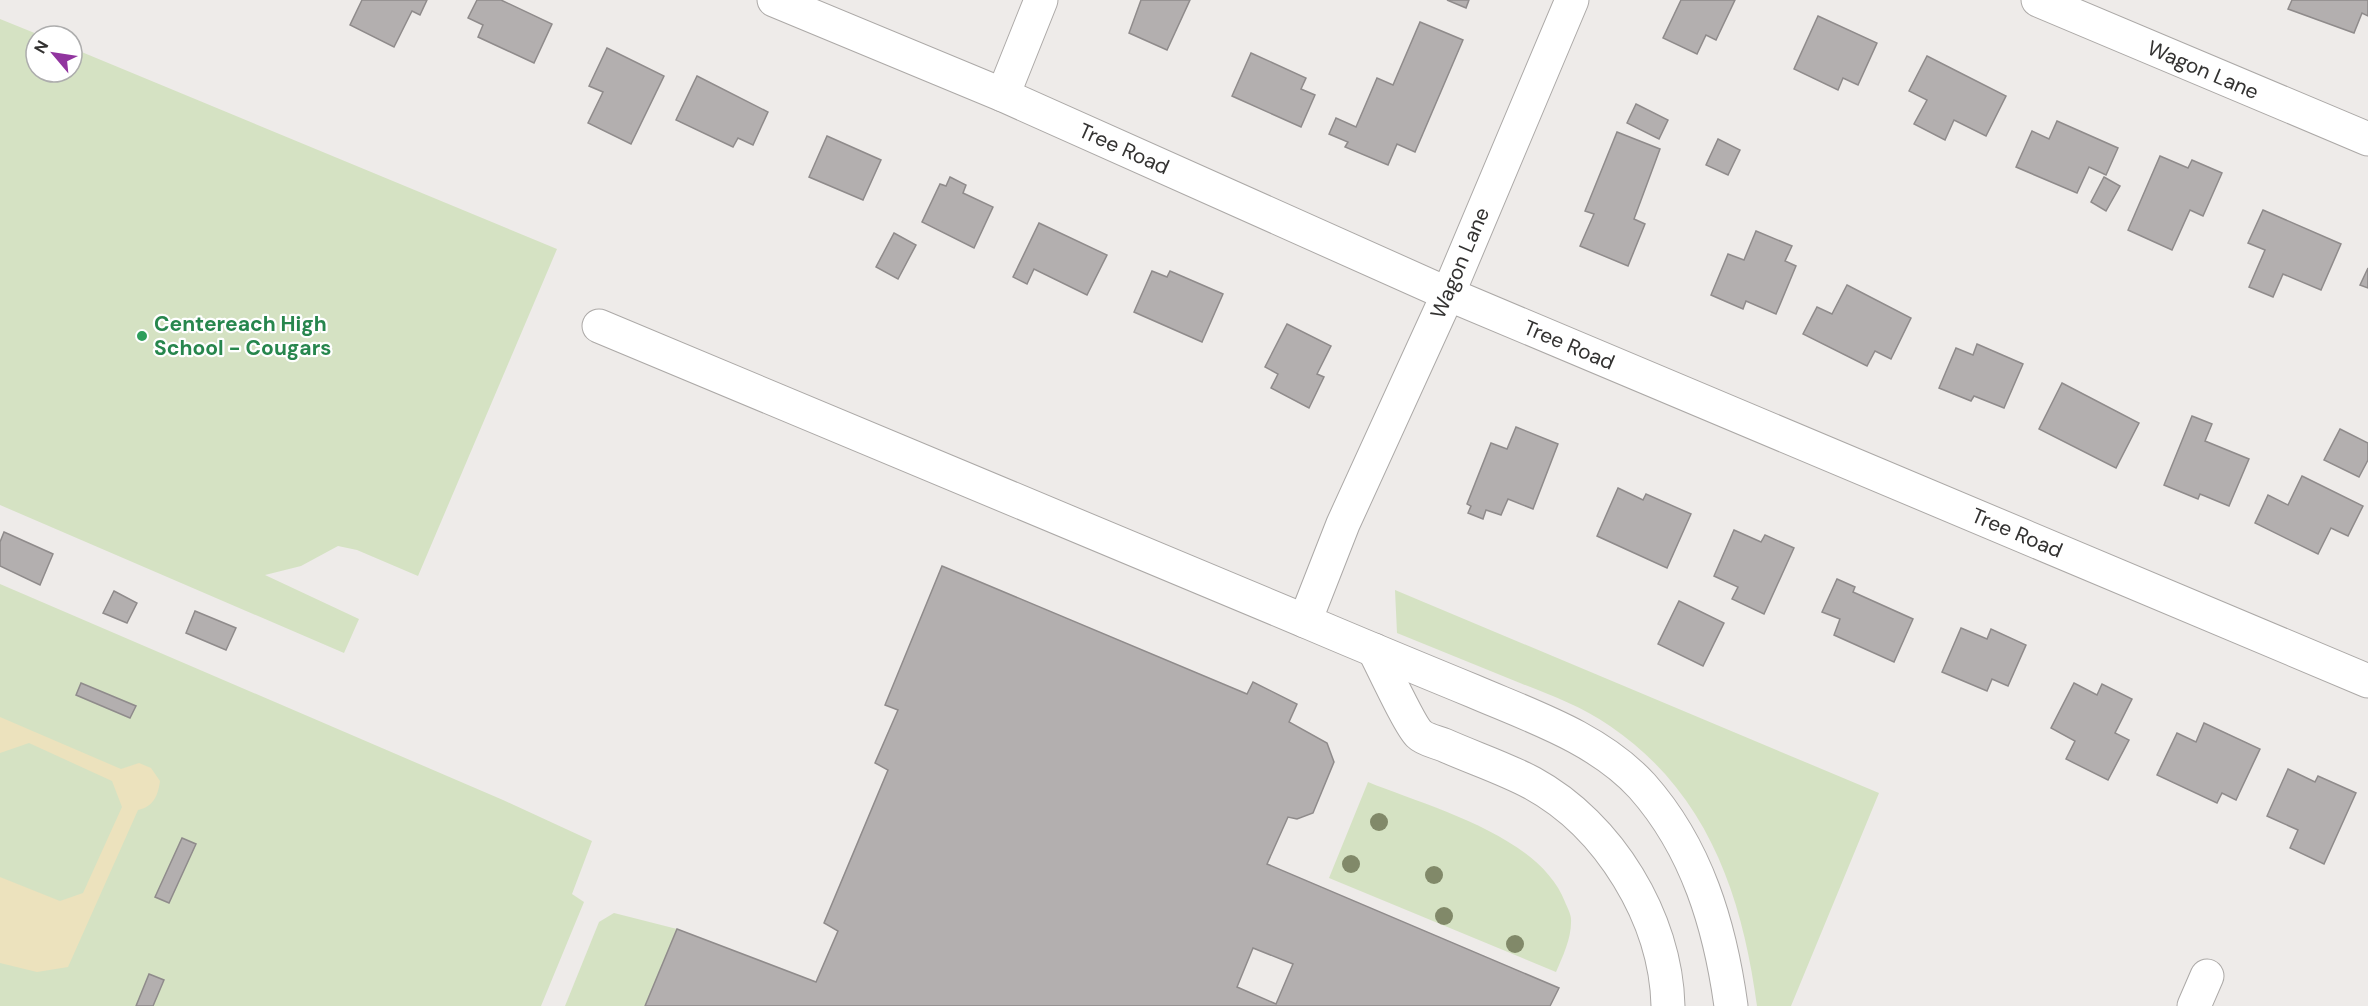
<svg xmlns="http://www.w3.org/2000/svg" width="2368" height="1006" viewBox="0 0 2368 1006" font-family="'DM Sans',sans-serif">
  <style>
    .green { fill: #d5e2c3 }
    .sand { fill: #ece2bd }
    .building { fill: #b3afaf; stroke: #8f8b8b; stroke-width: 1.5; fill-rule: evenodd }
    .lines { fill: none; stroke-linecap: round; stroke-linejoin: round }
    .minor-casing { stroke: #aca9a7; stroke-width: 35 }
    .minor { stroke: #fff; stroke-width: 33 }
    .tree { fill: #818969 }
    .leisure-dot { fill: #2e9e5b; stroke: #fff; stroke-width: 2 }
    .labels { text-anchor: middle; stroke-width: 4.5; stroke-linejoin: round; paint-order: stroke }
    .street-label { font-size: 21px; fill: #333231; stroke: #fff }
    .leisure-label { font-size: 21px; font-weight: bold; fill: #27864d; stroke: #fff; text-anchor: start }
  </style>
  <rect width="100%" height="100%" fill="#eeebe9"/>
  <g class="green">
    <path d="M0 19 42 36H36V72H72V48L557 249 418 576 357 550 338 546 301 566 265 575 359 619 344 653 0 505Z"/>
    <path d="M0 584 503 800 592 841 572 894 584 902 541 1006H0Z"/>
    <path d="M1395 590 1879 793 1791 1006H1757C1742 894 1707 792 1610 726 1583 707 1550 695 1520 683 1479 666 1438 650 1397 633Z"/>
    <path d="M1368 782C1429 807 1539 835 1565 902 1567 907 1571 914 1571 919 1572 937 1563 956 1556 972L1329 878Z"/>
    <path d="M614 913 677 929 645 1006H565L599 922Z"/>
  </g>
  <path class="sand" d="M0 717 121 769 139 763 151 768 160 781C158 796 153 807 138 810L68 967 37 972 0 963V877L60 901 83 893 122 807 112 781 29 743 0 753Z"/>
  <g class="building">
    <path d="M362 0H427L420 15 412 11 394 47 350 25Z"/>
    <path d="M477 0H501L552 24 534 63 478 37 483 25 468 18Z"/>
    <path d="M1141 0H1190L1167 50 1129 33Z"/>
    <path d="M1447 0H1469L1466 8Z"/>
    <path d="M1681 0H1735L1716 40 1706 35 1697 54 1663 38Z"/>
    <path d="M2292 0H2368V16L2362 13 2354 33 2288 9Z"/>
    <path d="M1818 16 1877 43 1858 85 1843 78 1838 90 1794 69Z"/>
    <path d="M1420 22 1463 40 1415 152 1397 144 1388 165 1345 147 1348 142 1329 134 1336 118 1356 127 1377 78 1393 85Z"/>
    <path d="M607 48 664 76 631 144 588 123 603 92 589 86Z"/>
    <path d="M1251 53 1306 78 1301 89 1315 95 1301 127 1232 96Z"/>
    <path d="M1927 56 2006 96 1986 136 1954 120 1945 140 1914 124 1927 100 1909 91Z"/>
    <path d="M697 76 768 112 753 145 738 138 733 147 676 120Z"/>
    <path d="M1636 104 1668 120 1659 139 1627 123Z"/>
    <path d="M2057 121 2118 148 2106 175 2089 167 2077 193 2016 167 2032 131 2049 139Z"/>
    <path d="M1617 132 1660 149 1634 219 1645 224 1628 266 1580 246 1594 214 1585 211Z"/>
    <path d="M827 136 881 160 863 200 809 177Z"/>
    <path d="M1718 139 1740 150 1728 175 1706 165Z"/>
    <path d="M2160 156 2188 168 2192 160 2222 173 2203 216 2190 210 2172 250 2128 230Z"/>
    <path d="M950 177 966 185 963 193 993 207 974 248 922 222 940 184 946 186Z"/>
    <path d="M2104 177 2120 186 2106 211 2091 202Z"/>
    <path d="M2263 210 2341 244 2321 290 2283 274 2273 297 2249 287 2265 250 2248 243Z"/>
    <path d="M1039 223 1107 255 1087 295 1034 269 1027 284 1013 277Z"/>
    <path d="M1756 231 1792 246 1785 261 1796 266 1776 314 1746 301 1743 309 1711 295 1728 254 1744 260Z"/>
    <path d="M894 233 916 245 898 279 876 267Z"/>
    <path d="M2368 268V288L2360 285Z"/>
    <path d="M1152 271 1167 277 1170 271 1223 294 1202 342 1134 312Z"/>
    <path d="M1847 285 1911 318 1891 359 1875 351 1867 366 1803 334 1817 307 1832 314Z"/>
    <path d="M1287 324 1331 346 1317 374 1324 377 1309 408 1271 388 1278 374 1265 367Z"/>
    <path d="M1977 344 2023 364 2004 408 1974 396 1971 401 1939 388 1956 348 1973 355Z"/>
    <path d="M2062 383 2139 423 2116 468 2039 429Z"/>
    <path d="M2192 416 2212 424 2205 441 2249 459 2229 506 2200 494 2198 499 2164 485Z"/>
    <path d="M1516 427 1558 444 1533 509 1508 499 1501 515 1486 510 1483 519 1468 513 1471 506 1467 504 1491 443 1507 449Z"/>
    <path d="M2340 429 2368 443V460L2359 477 2324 460Z"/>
    <path d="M2302 476 2363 506 2348 536 2331 528 2318 554 2255 523 2268 495 2288 505Z"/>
    <path d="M1618 488 1643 500 1646 494 1691 514 1667 568 1597 536Z"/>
    <path d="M1734 530 1761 542 1765 535 1794 548 1764 614 1732 599 1738 587 1714 576Z"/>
    <path d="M4 532 53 554 40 585 0 566V542Z"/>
    <path d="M942 566 1247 694 1253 682 1297 704 1289 722 1327 743 1334 762 1313 813 1297 819 1288 817 1267 864 1559 988 1550 1006H645L677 929 816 982 838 931 824 923 888 770 875 763 898 710 885 705ZM1253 948 1293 964 1276 1004 1237 987Z"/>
    <path d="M1837 579 1855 587 1853 592 1913 619 1894 662 1834 635 1840 619 1822 612Z"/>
    <path d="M114 591 137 603 127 623 103 613Z"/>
    <path d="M1679 601 1724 623 1703 666 1658 644Z"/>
    <path d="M195 611 236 628 226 650 186 633Z"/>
    <path d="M1961 628 1987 639 1991 629 2026 645 2008 686 1992 679 1987 691 1942 672Z"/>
    <path d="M81 683 136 706 130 718 76 695Z"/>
    <path d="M2074 683 2097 695 2102 684 2132 699 2115 733 2129 740 2108 780 2066 759 2075 741 2051 728Z"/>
    <path d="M2204 723 2260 749 2236 800 2222 793 2217 803 2157 775 2177 733 2196 742Z"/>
    <path d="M2288 769 2315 782 2318 776 2356 793 2324 864 2290 848 2298 830 2267 816Z"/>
    <path d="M182 838 196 844 169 903 155 897Z"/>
    <path d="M149 974 164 980 153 1006H136Z"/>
  </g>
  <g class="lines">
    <defs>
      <g id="minor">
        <path d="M774 0 1003 95 1448 294 2368 681"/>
        <path d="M1572 0 1448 294 1343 524 1305 621C1361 645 1417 668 1473 691 1531 716 1598 738 1642 786 1697 848 1720 926 1731 1006"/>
        <path d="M2038 0 2368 139"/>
        <path d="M1003 95 1041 0"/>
        <path d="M599 326 1305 621"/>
        <path d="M1374 650C1382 665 1410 726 1419 734 1425 740 1437 742 1444 745 1473 758 1504 768 1532 783 1609 825 1666 918 1668 1006"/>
        <path d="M2194 1006 2207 976"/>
      </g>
    </defs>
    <use href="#minor" class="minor-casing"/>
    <use href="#minor" class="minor"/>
  </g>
  <g class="tree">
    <circle cx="1379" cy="822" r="9"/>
    <circle cx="1351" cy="864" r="9"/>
    <circle cx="1434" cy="875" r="9"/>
    <circle cx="1444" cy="916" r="9"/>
    <circle cx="1515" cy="944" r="9"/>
  </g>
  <circle class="leisure-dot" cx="142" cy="336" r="6"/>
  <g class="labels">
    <g class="street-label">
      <text transform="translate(2203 70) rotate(23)" y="7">Wagon Lane</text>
      <text transform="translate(1124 149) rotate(24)" y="7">Tree Road</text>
      <text transform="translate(1460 263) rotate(-67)" y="7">Wagon Lane</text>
      <text transform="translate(1569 345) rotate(23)" y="7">Tree Road</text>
      <text transform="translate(2017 533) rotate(23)" y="7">Tree Road</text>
    </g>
    <g class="leisure-label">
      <text x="154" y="331">Centereach High<tspan x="154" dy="24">School - Cougars</tspan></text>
    </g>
  </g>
  <g transform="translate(54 54) rotate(299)"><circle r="28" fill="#ffffff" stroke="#adadad" stroke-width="1.5"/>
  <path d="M0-4.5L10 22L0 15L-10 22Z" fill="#91359f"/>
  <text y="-9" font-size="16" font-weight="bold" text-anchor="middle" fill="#333231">N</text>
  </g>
</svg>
